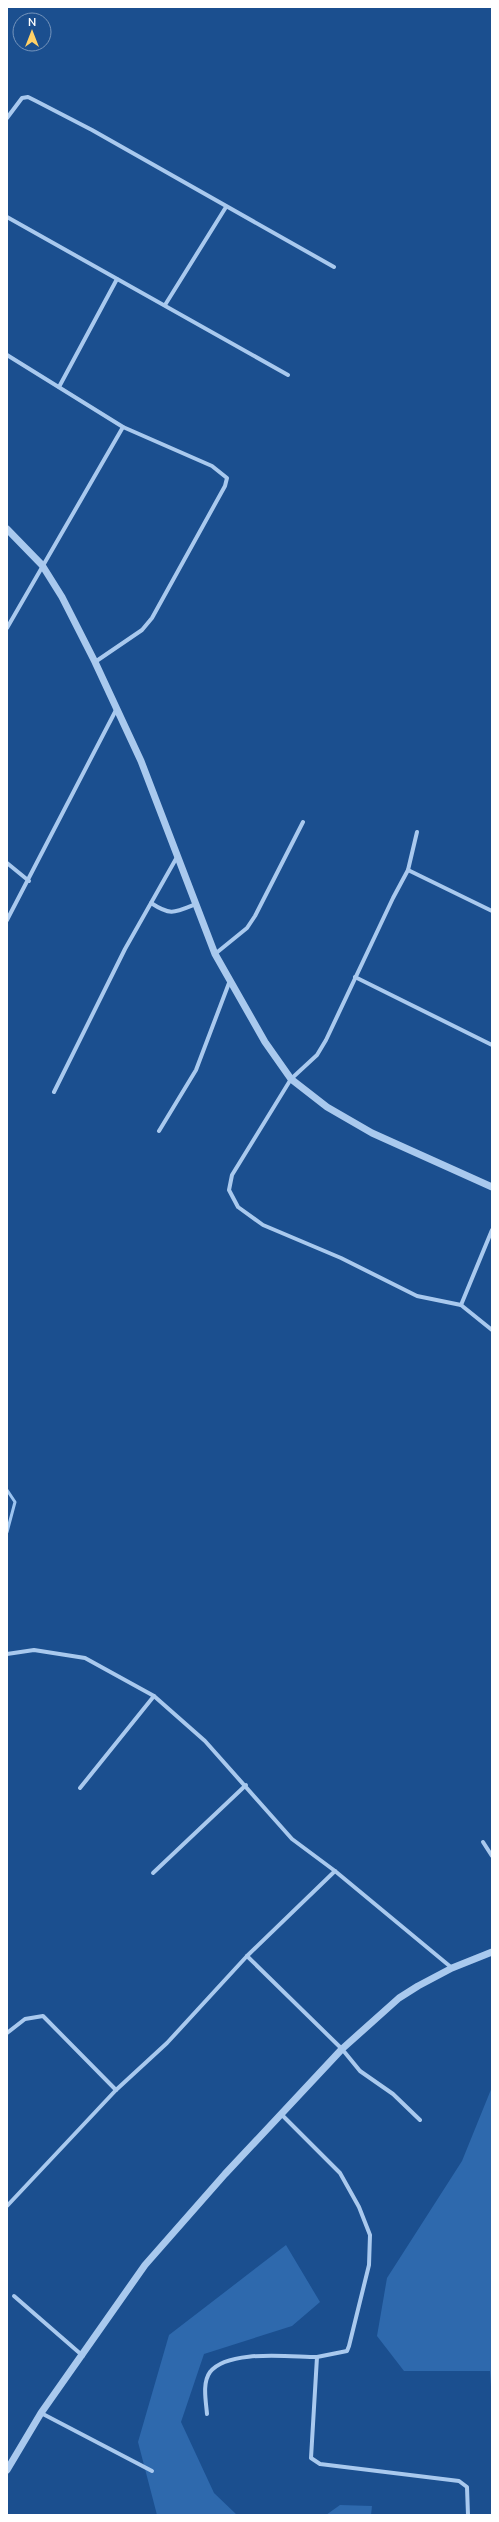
<svg xmlns="http://www.w3.org/2000/svg" width="499" height="2522" viewBox="0 0 499 2522" font-family="'Nunito Sans',sans-serif">
  <style>
    .green { fill: #2e69ad }
    .lines { fill: none; stroke-linecap: round; stroke-linejoin: round }
    .stream { stroke: #9cc4f0; stroke-width: 3 }
    .minor { stroke: #a9c9ee; stroke-width: 4 }
    .tertiary { stroke: #a9c9ee; stroke-width: 7 }
  </style>
  <rect width="100%" height="100%" fill="#1b4f8f"/>
  <g class="green">
    <path d="M492 2087V2402L490 2371H404L377 2336 387 2278 462 2161Z"/>
    <path d="M286 2245 320 2302 292 2326 204 2354 181 2422 214 2493 237 2515H157L138 2442 169 2335Z"/>
    <path d="M340 2505 372 2506 371 2515H326Z"/>
  </g>
  <g class="lines">
    <path class="stream" d="M7 1490 15 1502 7 1532"/>
    <g class="minor">
      <path d="M7 118 22 98 28 97 36 101 92 130 334 267"/>
      <path d="M7 217 288 375"/>
      <path d="M165 305 226 207"/>
      <path d="M7 355 123 427 212 466 227 478 225 486 152 618 142 630 95 662"/>
      <path d="M59 387 117 279"/>
      <path d="M7 628 123 427"/>
      <path d="M417 832 408 870 393 898 326 1040 317 1055 291 1079 232 1175 229 1190 238 1207 263 1225 341 1258 417 1296 461 1305 492 1330"/>
      <path d="M7 863 29 881"/>
      <path d="M408 870 492 911"/>
      <path d="M151 903C171 916 174 913 196 904"/>
      <path d="M7 920 116 710"/>
      <path d="M215 954 247 928 255 916 303 822"/>
      <path d="M355 977 492 1045"/>
      <path d="M54 1092 125 949 177 857"/>
      <path d="M159 1131 196 1070 229 983"/>
      <path d="M461 1305 492 1230"/>
      <path d="M7 1654 34 1650 85 1658 154 1696 205 1741 292 1839 335 1871 452 1968"/>
      <path d="M80 1788 154 1696"/>
      <path d="M483 1842 492 1856"/>
      <path d="M153 1873 246 1785"/>
      <path d="M247 1956 342 2049 360 2071 393 2094 420 2120"/>
      <path d="M7 2033 25 2019 43 2016 116 2090"/>
      <path d="M281 2114 340 2173 359 2207 370 2235 369 2265 349 2346 347 2351 317 2357 311 2458 320 2464 459 2481 467 2487 468 2515"/>
      <path d="M7 2206 116 2090 167 2043 247 1956 335 1871"/>
      <path d="M14 2296 83 2356"/>
      <path d="M41 2413 152 2471"/>
      <path d="M207 2414C206 2401 202 2383 210 2372 228 2349 290 2357 317 2357"/>
    </g>
    <g class="tertiary">
      <path d="M7 529 42 565 62 597 95 662 141 761 215 954 265 1042 291 1079 327 1107 372 1133 492 1187"/>
      <path d="M7 2470 41 2413 145 2265 225 2174 342 2049 399 1998 418 1986 452 1968 492 1952"/>
    </g>
  </g>
  <rect width="499" height="2522" fill="none" stroke="#ffffff" stroke-width="16"/>
  <g transform="translate(32 32)"><circle r="19" fill="#1b4f8f" stroke="#7695bc"/>
  <path d="M0-3L7 15L0 10L-7 15Z" fill="#ffd166"/>
  <text y="-6" font-size="11" font-weight="bold" text-anchor="middle" fill="#ffffff">N</text>
  </g>
</svg>
